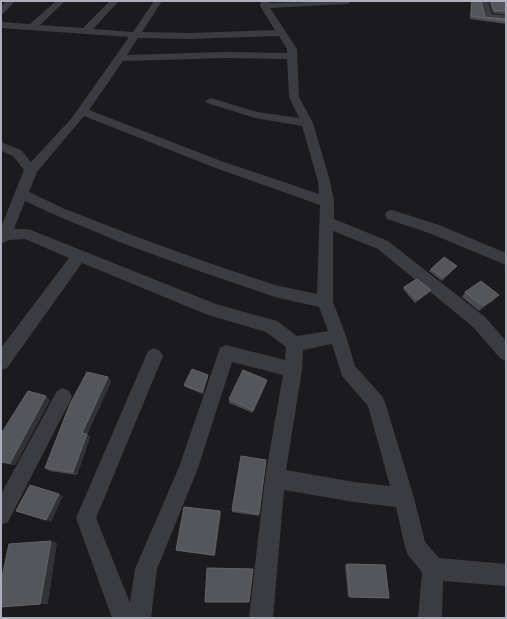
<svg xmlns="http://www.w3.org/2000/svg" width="507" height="619" viewBox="0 0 507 619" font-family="Jost,sans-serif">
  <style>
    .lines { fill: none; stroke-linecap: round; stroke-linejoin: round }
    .minor { fill: #3b3c42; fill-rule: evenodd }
    .wall { fill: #494b4f }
    .shaded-wall { fill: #323336 }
    .building { fill: #54565b; stroke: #62646a }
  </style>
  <rect width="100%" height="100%" fill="#1b1b1d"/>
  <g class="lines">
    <g class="minor">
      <path d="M6 1H15L4 13 1 14V6Z"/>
      <path d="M56 1H65L40 25 83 28 110 1H119L93 29 133 32 154 1H162L142 32 190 33 275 30 260 6 261 1H269V3L352 1 348 4 270 8 297 49 299 97 313 123 330 181 334 202V219L388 241 485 317 506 341V361L500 358 473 327 378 249 333 231V302L346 336 355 366 382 396 385 402 414 498 425 542 439 558 506 564V586L443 581 442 618H418L422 572 408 555 405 547 396 507 354 502 284 490 273 618H249L265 478 283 375 232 362 198 468 157 569 151 618H112L76 518 148 351 154 348 160 351 163 356 96 518 130 603 135 569 179 467 220 348 226 345 285 360 286 347 266 332 208 315 82 263 7 368 1 370V348L69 258 25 239 9 240 1 244V227L24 170 13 156 1 151V142L21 150 31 162 71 119 129 37 1 28V22L30 24ZM279 36 287 49V53L226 52 127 55 138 38 190 39ZM226 58 287 59 289 97 299 118 257 112 211 98 205 101 207 103 255 118 302 126 318 181 319 194 221 161 89 110 123 61ZM84 116 213 167 320 205 317 294 275 285 209 263 137 237 65 209 29 192 37 172ZM25 201 55 215 127 245 199 271 275 297 319 307 328 331 297 336 277 321 216 304 31 230 26 229H14ZM332 344 342 376 368 406 390 486 354 482 286 470 302 370 303 350Z"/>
      <path d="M480 1H488L492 14 506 15V21L485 19Z"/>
      <path d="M392 210 439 225 506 253V265L429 233 387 219 385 215 387 211Z"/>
      <path d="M63 388 69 391 72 397 69 403 8 522 1 525V494L57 391Z"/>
    </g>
  </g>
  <g class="wall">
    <path d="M471 1H481L485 17 506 19V24L470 19Z"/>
    <path d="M489 1H506V14L493 13Z"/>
    <path d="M457 266 442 281 429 271 431 269Z"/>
    <path d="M404 287 429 293 415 303 403 289Z"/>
    <path d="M465 292 494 300 479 311 462 297Z"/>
    <path d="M108 377 111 382 87 434 90 437 77 475 50 471 45 468Z"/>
    <path d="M208 377 203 394 185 387 184 385Z"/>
    <path d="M267 380 266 384 253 413 229 403V399Z"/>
    <path d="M50 400 15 465 1 463V434Z"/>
    <path d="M266 460 259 516 232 512V510Z"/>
    <path d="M220 511 221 513 215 556 178 551 176 550Z"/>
    <path d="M347 564 389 598 348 597 345 565Z"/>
  </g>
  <g class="shaded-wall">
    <path d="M457 266 442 281 443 278Z"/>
    <path d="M431 290 429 293 415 303 417 300Z"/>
    <path d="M499 295 494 300 479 311 483 306Z"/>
    <path d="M208 375V377L203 394 202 392Z"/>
    <path d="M108 377 111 382 87 434 90 437 77 475 73 472 82 433Z"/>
    <path d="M267 380 266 384 253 413V410Z"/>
    <path d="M46 396 50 400 15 465 10 463Z"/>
    <path d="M59 494 63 496 51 522 46 520Z"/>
    <path d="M220 511 221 513 215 556 214 555Z"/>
    <path d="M51 541 57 543 48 604H40Z"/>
  </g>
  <g class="building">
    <path d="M472 1H481L485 17 506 19V21L471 16Z"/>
    <path d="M491 1H506V11L494 10Z"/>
    <path d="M444 257 457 266 443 278 431 269Z"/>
    <path d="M417 279 431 290 417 300 404 287Z"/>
    <path d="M481 281 499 295 483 306 465 292Z"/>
    <path d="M192 369 208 375 202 392 184 385Z"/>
    <path d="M243 370 267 380 253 410 229 399Z"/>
    <path d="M87 372 108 377 82 433 87 434 73 472 45 468 70 404Z"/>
    <path d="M28 391 46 396 10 463 1 461V434Z"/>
    <path d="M241 456 266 460 259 514 232 510Z"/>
    <path d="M30 485 59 494 46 520 16 511Z"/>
    <path d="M184 507 220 511 214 555 176 550Z"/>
    <path d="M51 541 40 604 1 607V582L9 544Z"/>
    <path d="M347 564 385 565 389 598 350 597Z"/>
    <path d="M207 568 253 569 249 602H205Z"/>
  </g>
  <rect width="507" height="619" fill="none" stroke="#adb0bc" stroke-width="4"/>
</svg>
